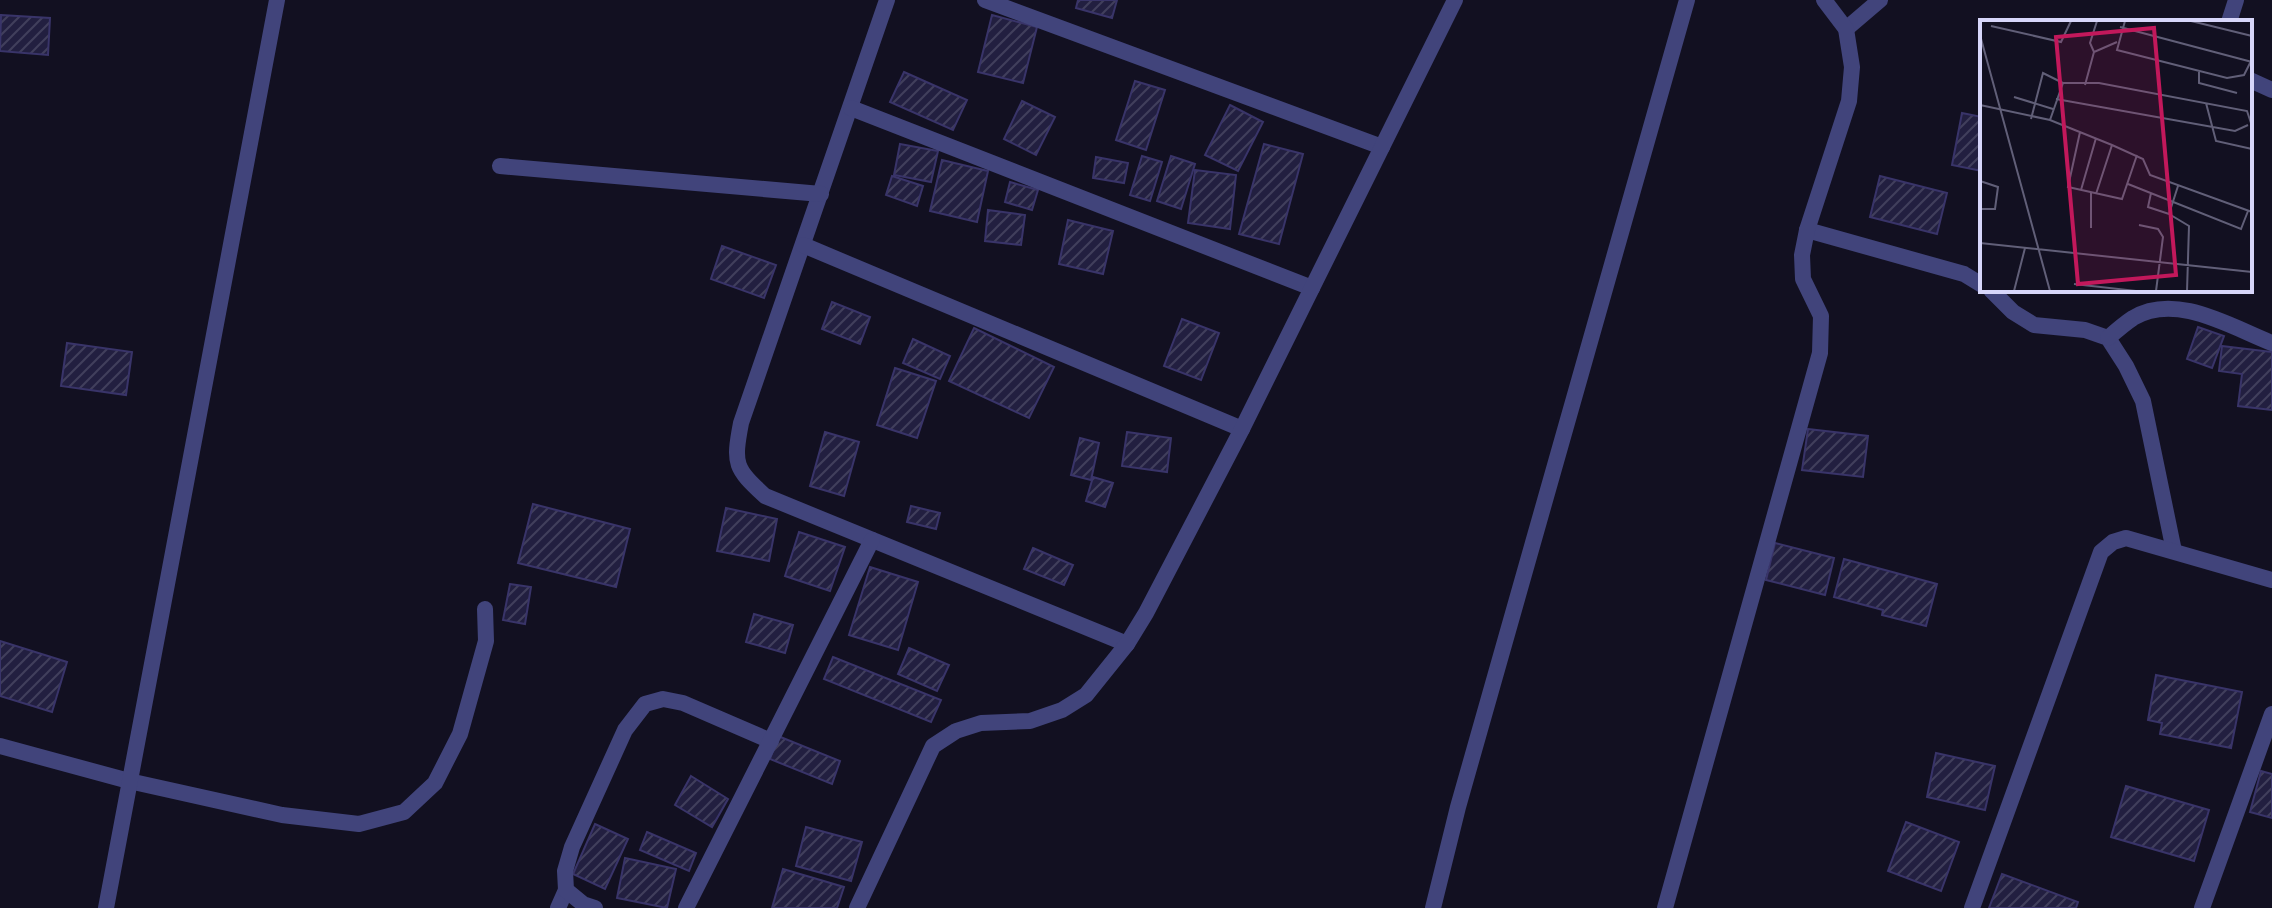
<svg xmlns="http://www.w3.org/2000/svg" width="2272" height="908" viewBox="0 0 2272 908" font-family="'Fira Sans Condensed',sans-serif">
  <style>
    .building { fill: url(#building-hatch); stroke: #393469; stroke-width: 2 }
    .lines { fill: none; stroke-linecap: round; stroke-linejoin: round }
    .street { stroke: #41447b; stroke-width: 16 }
    .inset-road { fill: none; stroke: #615f78; stroke-width: 2 }
    .view { fill: #c2185b; fill-opacity: 0.15; stroke: #c2185b; stroke-width: 4 }
    .inset-edge { fill: none; stroke: #d7d6fa; stroke-width: 4 }
  </style>
  <defs>
    <pattern id="building-hatch" width="6" height="6" patternUnits="userSpaceOnUse" patternTransform="scale(2)"><rect width="6" height="6" fill="#221f40"/><path d="M-1 1l2-2M0 6l6-6M5 7l2-2" fill="none" stroke="#413f5c"/></pattern>
  </defs>
  <rect width="100%" height="100%" fill="#121021"/>
  <g class="building">
    <path d="M1078 0H1117L1112 18 1076 8Z"/>
    <path d="M1 15 50 18 48 55 0 51Z"/>
    <path d="M992 15 1037 27 1023 83 978 72Z"/>
    <path d="M904 72 967 100 953 130 890 102Z"/>
    <path d="M1135 81 1165 90 1146 150 1116 140Z"/>
    <path d="M1022 101 1055 117 1036 155 1004 139Z"/>
    <path d="M1230 105 1263 122 1238 171 1205 155Z"/>
    <path d="M1962 113 1982 117V171L1952 165Z"/>
    <path d="M900 144 938 151 931 182 894 175Z"/>
    <path d="M1264 144 1303 154 1279 244 1239 234Z"/>
    <path d="M1142 156 1162 162 1150 201 1130 195Z"/>
    <path d="M1171 156 1195 164 1181 209 1157 201Z"/>
    <path d="M1096 157 1128 163 1124 183 1093 178Z"/>
    <path d="M942 160 988 171 977 222 930 211Z"/>
    <path d="M1195 170 1236 175 1230 229 1188 223Z"/>
    <path d="M892 176 923 186 917 206 886 195Z"/>
    <path d="M1880 176 1947 193 1937 234 1870 217Z"/>
    <path d="M1010 182 1038 190 1032 210 1005 202Z"/>
    <path d="M988 210 1025 215 1021 245 985 241Z"/>
    <path d="M1068 220 1113 231 1103 274 1059 264Z"/>
    <path d="M722 246 776 265 764 298 711 279Z"/>
    <path d="M832 302 870 317 860 344 822 329Z"/>
    <path d="M1182 319 1219 333 1201 380 1164 366Z"/>
    <path d="M2198 327 2224 336 2212 368 2187 359Z"/>
    <path d="M974 328 1054 367 1029 418 949 381Z"/>
    <path d="M913 339 950 356 940 379 903 363Z"/>
    <path d="M67 343 132 352 126 395 61 386Z"/>
    <path d="M2222 346 2272 352V410L2238 406 2242 374 2219 371Z"/>
    <path d="M895 368 936 381 917 438 877 425Z"/>
    <path d="M1808 429 1868 436 1863 477 1802 470Z"/>
    <path d="M825 432 859 442 844 496 810 486Z"/>
    <path d="M1127 432 1171 438 1167 472 1122 466Z"/>
    <path d="M1080 438 1099 443 1091 480 1071 475Z"/>
    <path d="M1093 477 1113 483 1105 507 1086 501Z"/>
    <path d="M533 504 630 529 616 587 518 563Z"/>
    <path d="M911 506 940 513 936 529 907 522Z"/>
    <path d="M726 508 777 519 769 561 717 551Z"/>
    <path d="M799 532 845 547 830 591 785 576Z"/>
    <path d="M1775 543 1834 558 1825 595 1766 580Z"/>
    <path d="M1033 548 1073 565 1064 585 1024 569Z"/>
    <path d="M1844 559 1937 584 1926 626 1882 615 1883 610 1834 597Z"/>
    <path d="M870 567 918 582 898 650 849 635Z"/>
    <path d="M510 584 531 587 525 624 503 620Z"/>
    <path d="M754 614 793 625 785 653 746 642Z"/>
    <path d="M0 641 67 662 52 712 0 696Z"/>
    <path d="M909 648 949 665 937 691 898 674Z"/>
    <path d="M833 657 941 700 931 722 824 679Z"/>
    <path d="M2156 675 2242 692 2231 748 2160 734 2162 723 2148 720Z"/>
    <path d="M778 736 840 761 832 784 770 759Z"/>
    <path d="M1936 753 1995 766 1985 810 1927 797Z"/>
    <path d="M2261 771 2272 774V818L2250 812Z"/>
    <path d="M691 776 728 799 712 827 675 805Z"/>
    <path d="M2126 786 2209 810 2194 861 2111 837Z"/>
    <path d="M1906 822 1959 842 1941 891 1888 871Z"/>
    <path d="M595 824 628 839 605 889 573 874Z"/>
    <path d="M806 827 862 842 851 881 796 866Z"/>
    <path d="M647 832 696 853 689 871 640 850Z"/>
    <path d="M625 858 676 869 667 908 617 898Z"/>
    <path d="M783 869 844 887 837 908H772Z"/>
    <path d="M2002 874 2078 902 2076 908H1989Z"/>
  </g>
  <g class="lines">
    <g class="street">
      <path d="M887 0 741 423C733 465 735 468 765 496L1127 644"/>
      <path d="M985 0 1382 147"/>
      <path d="M2229 22 2236 0"/>
      <path d="M1846 29 1880 0"/>
      <path d="M2250 80 2272 90"/>
      <path d="M851 108 1312 288"/>
      <path d="M500 166 821 194"/>
      <path d="M1807 230 1964 274 1982 285"/>
      <path d="M803 245 1242 429"/>
      <path d="M1991 290 2013 312 2034 325 2085 330 2108 338 2126 366 2143 401 2174 551"/>
      <path d="M2108 338C2116 331 2124 324 2133 318 2176 292 2231 327 2272 343"/>
      <path d="M0 746 129 781 282 815 359 824 404 812 435 783 460 734 486 641 485 609"/>
      <path d="M106 908 277 0"/>
      <path d="M558 908 566 890"/>
      <path d="M595 908 583 904 566 890 565 871 572 847 625 730 645 704 663 699 683 703 771 741"/>
      <path d="M686 908 872 540"/>
      <path d="M857 908 933 746 956 731 981 723 1030 721 1062 710 1086 695 1127 644 1146 613 1242 429 1455 0"/>
      <path d="M1433 908 1458 807 1687 0"/>
      <path d="M1665 908 1820 353 1821 316 1803 279 1802 255 1807 230 1849 101 1852 67 1846 29 1824 0"/>
      <path d="M1972 908 2101 552 2113 542 2126 538 2272 580"/>
      <path d="M2202 908 2272 714"/>
    </g>
  </g>
  <g transform="translate(1980 20)">
    <rect width="272" height="272" fill="#121021"/>
    <path class="inset-road" d="M145 1 137 30 247 58 264 55 272 39M211 1 272 16M11 6 81 22 91 1M140 7 272 42M0 15 70 271M114 32 110 23 117 1M219 52V63L257 73M105 65 114 32 137 22M34 77 73 89M76 79 255 111 268 105M226 83 236 121 272 129M0 85 70 100 132 125 163 139 170 155 272 192M51 99 63 53 83 63M70 100 83 63H119L267 91 272 106M100 112 88 167 142 179 157 135M0 161 18 167 15 189H0M148 164 261 209 268 191M101 170 116 118M111 173V208M171 173 168 187 189 194 198 166M116 174 132 125M189 194 209 206 207 271M159 205 178 209 183 217 176 271M0 223 272 252M94 264 156 271M34 271 45 228"/>
    <path class="view" d="M174 8 196 255 98 264 76 17Z"/>
    <rect width="272" height="272" class="inset-edge"/>
  </g>
</svg>
